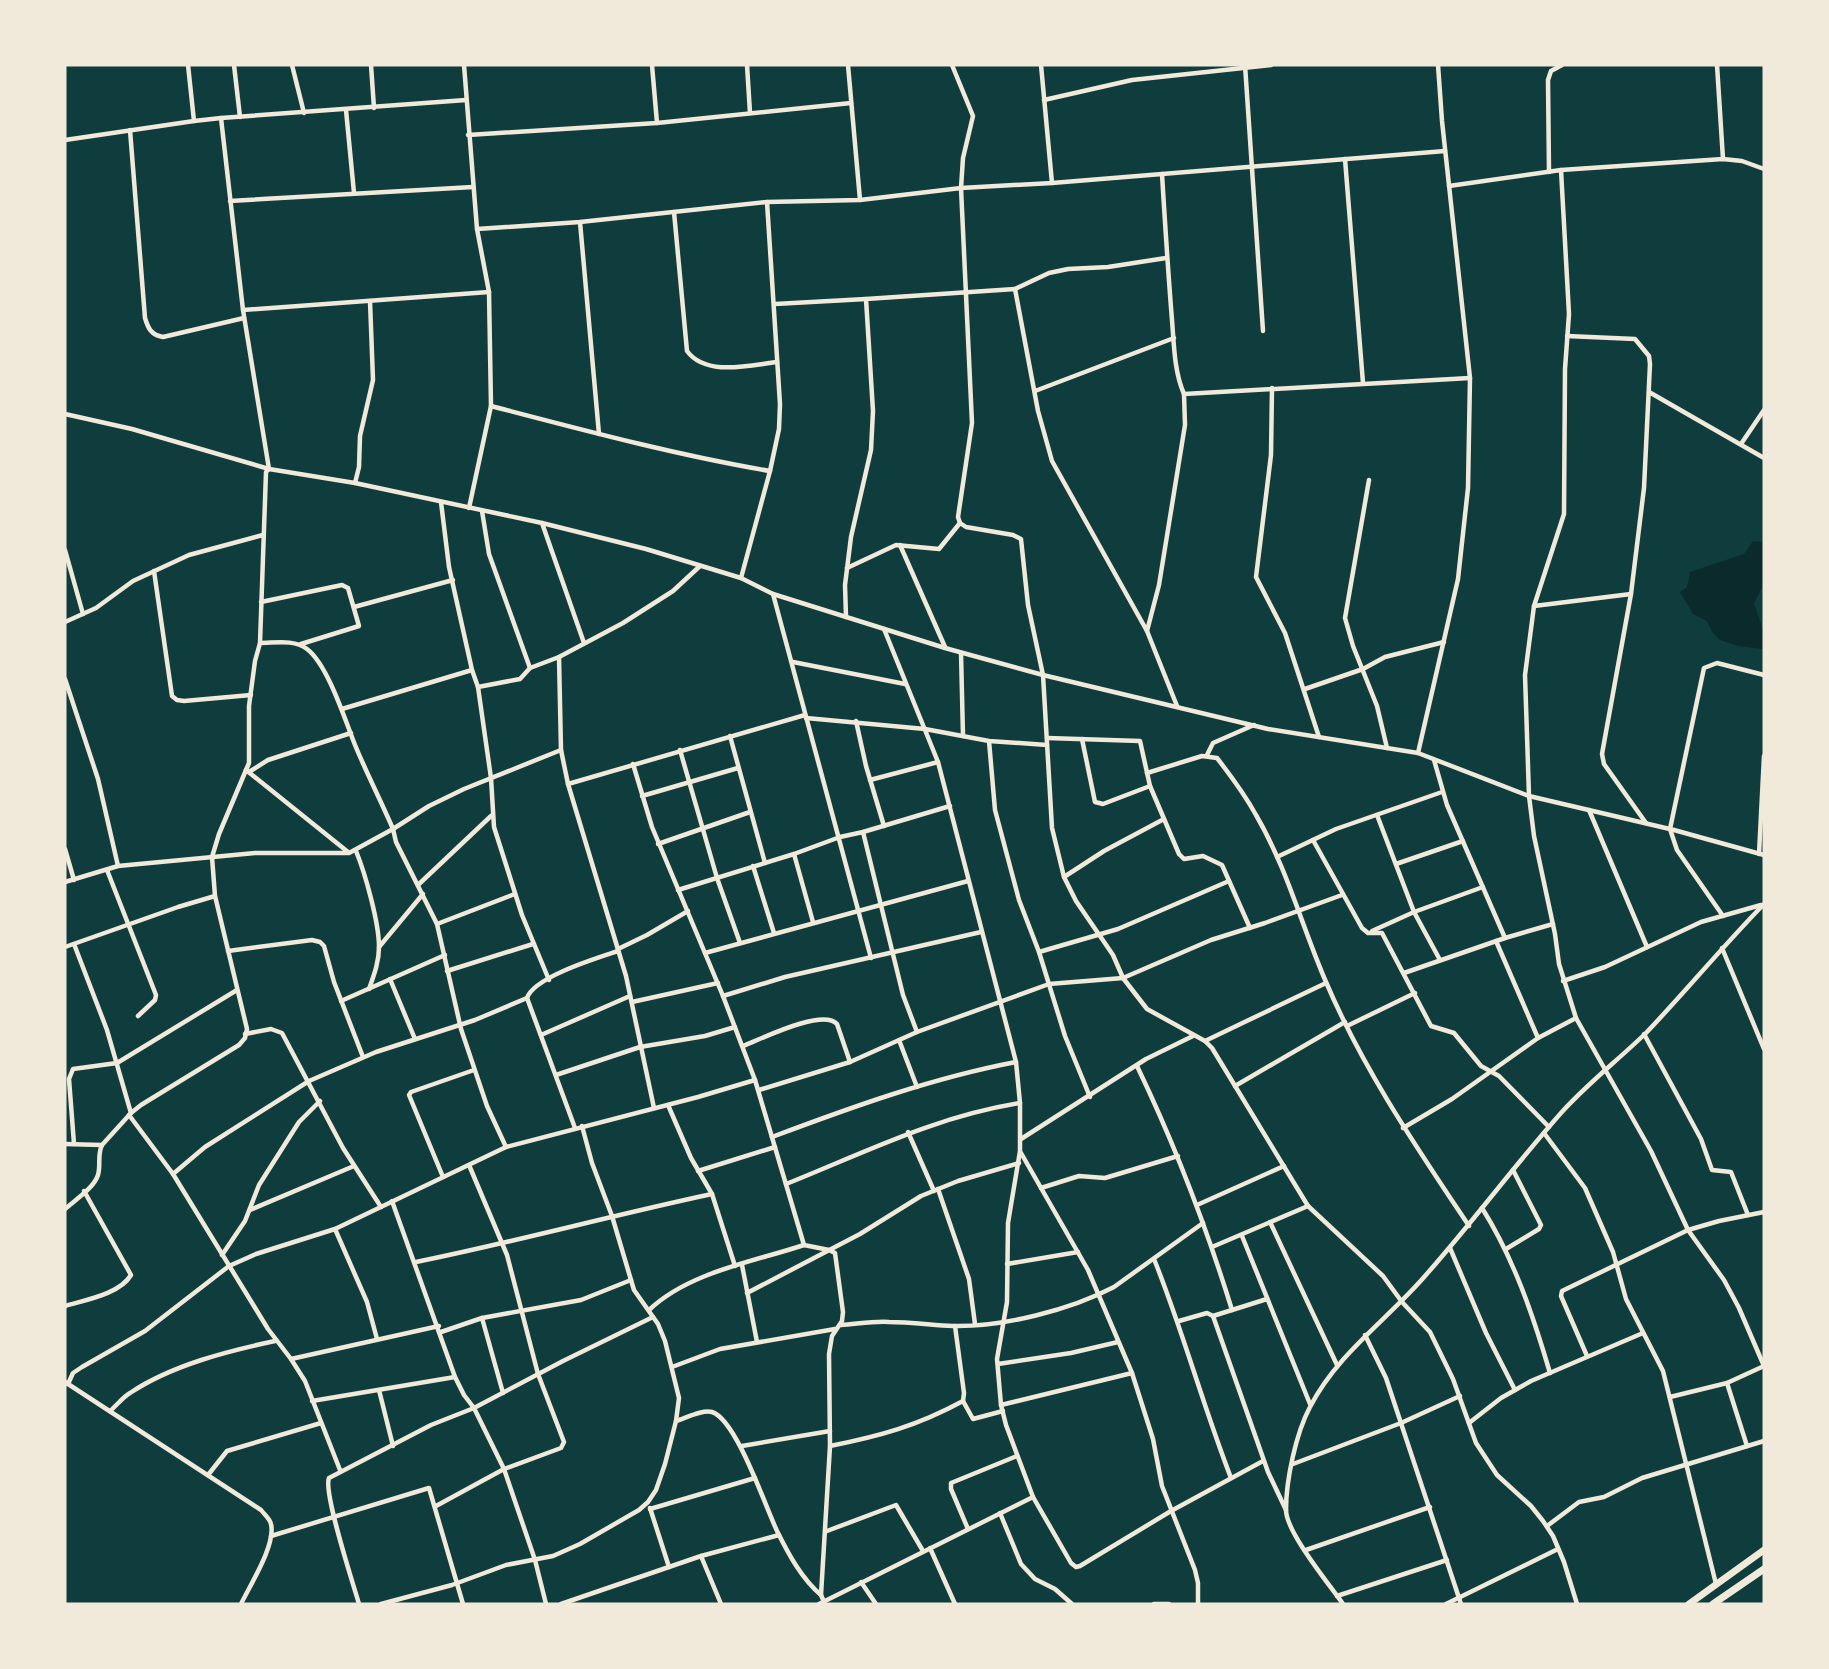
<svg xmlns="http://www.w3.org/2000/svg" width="1829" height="1669" viewBox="0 0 1829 1669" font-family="'Source Sans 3',sans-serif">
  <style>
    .water { fill: #0a2a2b }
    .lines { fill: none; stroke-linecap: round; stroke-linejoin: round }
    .minor { stroke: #f1e9da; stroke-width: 4.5 }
    .trunk { stroke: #f1e9da; stroke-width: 7 }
  </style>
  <rect width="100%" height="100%" fill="#0f3d3e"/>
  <path class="water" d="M1753 541 1764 542V584L1754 603 1764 633V648L1762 649 1738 646 1720 640 1712 632 1707 621 1693 614 1680 592 1687 587 1690 572 1744 554Z"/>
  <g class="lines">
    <g class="minor">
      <path d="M234 65 240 117"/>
      <path d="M292 65 304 113"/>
      <path d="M371 65 374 108"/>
      <path d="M464 65 477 229 489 292 491 406 469 508"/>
      <path d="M652 65 657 123"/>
      <path d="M747 65 750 113"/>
      <path d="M848 65 860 200"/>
      <path d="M1041 65 1052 183"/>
      <path d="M1245 65 1263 331"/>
      <path d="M1717 65 1723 159"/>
      <path d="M1044 100 1132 80 1271 65"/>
      <path d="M346 110 354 193"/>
      <path d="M221 118 466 100"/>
      <path d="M130 130 145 318C148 328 151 335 163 337L244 318"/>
      <path d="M468 135 657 123 851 103"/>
      <path d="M65 140 194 121"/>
      <path d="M1345 159 1363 383"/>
      <path d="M1561 170 1569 314 1565 369 1564 514 1534 606 1525 675 1529 796 1534 836 1555 934 1559 964 1576 1018 1651 1151 1688 1230 1724 1280 1739 1308 1764 1366"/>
      <path d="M1549 172 1548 80 1551 71 1562 65"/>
      <path d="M1162 174C1165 223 1168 271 1172 320 1174 344 1174 371 1184 394"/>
      <path d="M1449 186 1561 170 1723 159 1742 161 1764 169"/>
      <path d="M230 201 473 187"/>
      <path d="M674 212 687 351C706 377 750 365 777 362"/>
      <path d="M580 222 599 434"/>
      <path d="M477 229 580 222 767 202 860 200 961 188 1052 183 1445 151"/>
      <path d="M1015 289 1049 273 1068 269 1108 267 1166 258"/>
      <path d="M775 304 866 299"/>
      <path d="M243 310 489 292"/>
      <path d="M1567 336 1635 339 1649 356 1650 364 1644 488 1631 594 1602 754 1604 764 1646 823"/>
      <path d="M1272 388 1271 455 1256 577 1285 633 1319 737"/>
      <path d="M1035 391 1174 338"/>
      <path d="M1649 392 1764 458"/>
      <path d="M491 406C583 430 676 455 770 471L779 429 780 404 767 202"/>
      <path d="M65 414 132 429 269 469 355 483 542 523 646 549 741 578 773 594 945 648 1043 675 1268 729 1418 753 1529 796 1674 830 1764 855"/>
      <path d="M1741 444 1764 410"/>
      <path d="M1369 480 1345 618 1353 646 1377 706 1387 748"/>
      <path d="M355 483 359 467 360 436 373 380 370 301"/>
      <path d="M441 502 449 567 472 670 478 687 491 778 494 827 522 915 549 980"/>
      <path d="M482 511 489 554 530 668"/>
      <path d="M542 523 584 643"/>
      <path d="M960 523 966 527 1013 535 1021 539 1028 605 1043 675 1052 828 1064 877 1076 901 1113 955 1123 978 1147 1009 1205 1041 1212 1048 1308 1206 1383 1276 1402 1302 1430 1332 1453 1379 1476 1443 1497 1475 1531 1506 1543 1521 1553 1536 1564 1562 1577 1604"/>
      <path d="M900 545 945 647"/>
      <path d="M65 550 83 614"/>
      <path d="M847 568 896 545 939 549 960 523 958 517 972 423 961 188 963 158 973 116 952 65"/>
      <path d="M154 571 172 696 177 700 184 701 251 695"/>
      <path d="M741 578 770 471"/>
      <path d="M773 594 871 958"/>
      <path d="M261 602 342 585 348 588 359 626 301 644"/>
      <path d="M1534 606 1631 594"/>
      <path d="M354 607 453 580"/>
      <path d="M846 617 845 585 851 537 871 450 873 411 866 299 1015 289 1038 411 1052 461 1147 631"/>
      <path d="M65 622 96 608 133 581 189 555 263 535"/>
      <path d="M260 643C275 643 294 639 307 649 328 665 345 720 355 745 367 774 381 801 393 829L396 842 437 924 461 1029 487 1106 506 1147"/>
      <path d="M961 653 963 736"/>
      <path d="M559 657 561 750 568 784 626 976 654 1108"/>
      <path d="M793 662 905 684"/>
      <path d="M65 679 98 779 118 866"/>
      <path d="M478 687 520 679 530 668 559 657 623 623 673 591 700 566"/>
      <path d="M1305 689 1363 669 1385 657 1444 642"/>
      <path d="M1177 706 1147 631 1159 585 1185 425 1184 394 1470 378"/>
      <path d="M342 709 472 670"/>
      <path d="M806 718 925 729 989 741 1047 745"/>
      <path d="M856 721 866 766 884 826"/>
      <path d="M730 736 765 863"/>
      <path d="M1047 738 1140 741 1150 786 1179 854 1184 859 1203 856 1222 865 1250 928"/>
      <path d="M1082 739 1095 802 1103 804 1150 786"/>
      <path d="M989 741 995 810 1019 900 1039 952 1065 1036 1090 1097"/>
      <path d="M680 750 717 878 740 943"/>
      <path d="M1418 753 1458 579 1468 488 1470 378 1442 121 1438 65"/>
      <path d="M1207 755 1213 743 1254 725"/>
      <path d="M1434 760 1447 805 1505 938"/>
      <path d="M633 764 652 827 723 996 755 1080 804 1245 829 1250 835 1253 843 1312 842 1321 832 1336 829 1354 830 1446 821 1595 825 1604"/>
      <path d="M246 770 348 852"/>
      <path d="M249 772 268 760 351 733"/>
      <path d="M1147 773 1202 756 1217 758C1231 776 1245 795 1256 815 1287 868 1302 927 1326 982 1363 1069 1417 1148 1469 1226"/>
      <path d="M870 780 938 762"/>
      <path d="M568 784 805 715"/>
      <path d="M642 796 738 768"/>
      <path d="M1589 810 1647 947"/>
      <path d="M1377 815 1414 912 1440 960"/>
      <path d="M863 832 903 995 917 1032"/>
      <path d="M1313 840 1362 928 1368 933H1382L1431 1026 1454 1033 1481 1066 1499 1076 1549 1127"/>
      <path d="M658 844 750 812"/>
      <path d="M65 849 74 880"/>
      <path d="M356 851C365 873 379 922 379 947 379 962 374 975 369 989"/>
      <path d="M794 854 813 922"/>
      <path d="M1759 854 1764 756"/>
      <path d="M1277 857 1336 829 1442 792"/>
      <path d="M1396 864 1463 841"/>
      <path d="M753 866 774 933"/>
      <path d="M107 870 156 995 155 1000 138 1016"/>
      <path d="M1064 877 1104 851 1164 819"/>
      <path d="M65 882 118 866 255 853H349L393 829 429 806 464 789 561 750"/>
      <path d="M418 885 491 816"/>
      <path d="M678 890 794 854 840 837 863 832 950 806"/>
      <path d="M1723 916 1677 850 1670 829 1704 668 1717 663 1764 675"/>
      <path d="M437 924 515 894"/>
      <path d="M1372 931 1414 912 1483 887"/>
      <path d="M1496 941 1538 1038"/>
      <path d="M74 944 107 1030 131 1113"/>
      <path d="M65 947 178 907 215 896"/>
      <path d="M379 947 423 894"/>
      <path d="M1722 948 1764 1049"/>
      <path d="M618 949 647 935 688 911"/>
      <path d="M228 951 312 940 320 942 324 946 334 982 363 1057"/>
      <path d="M1039 952 1118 929 1229 881"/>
      <path d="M705 953 968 881"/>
      <path d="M447 971 533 944"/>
      <path d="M1404 973 1505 938 1553 924"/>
      <path d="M390 979 415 1039"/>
      <path d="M1563 981 1605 967 1701 922 1761 905"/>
      <path d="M723 996 785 977 981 932"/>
      <path d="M341 1001 445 955"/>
      <path d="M632 1002 718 983"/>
      <path d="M1347 1026 1415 993"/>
      <path d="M245 1034 271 1029 282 1033 343 1148 381 1207"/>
      <path d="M1644 1034 1701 1139 1712 1170 1731 1172 1748 1215"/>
      <path d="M541 1035 630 996"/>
      <path d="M899 1040 917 1087"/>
      <path d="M1205 1041 1326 983"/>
      <path d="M743 1046C761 1039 823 1008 837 1024L850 1062"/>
      <path d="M1016 1062 1020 1103V1151L1008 1223 1007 1302 997 1359 1001 1405 1006 1425 1033 1497 1071 1563 1076 1567 1080 1566 1171 1511 1263 1461"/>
      <path d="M1137 1066C1175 1145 1206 1226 1232 1310"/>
      <path d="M556 1075 640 1047 705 1036 735 1027"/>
      <path d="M1235 1086 1345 1022"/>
      <path d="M759 1090 850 1062 917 1032 1049 984 1123 978 1211 940 1265 923 1342 895"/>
      <path d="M668 1105 691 1158 712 1194 735 1266"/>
      <path d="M129 1115 173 1174 268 1329 291 1359 305 1381 340 1470"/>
      <path d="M575 1128 527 998C534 977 597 958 618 951"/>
      <path d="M1403 1128 1452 1099 1538 1038 1576 1018"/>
      <path d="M908 1132 934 1191"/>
      <path d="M1544 1133 1585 1188 1613 1252 1626 1299 1663 1371 1716 1584"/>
      <path d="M772 1137C852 1107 932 1078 1016 1062L938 762 884 629"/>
      <path d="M1021 1139 1146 1059 1193 1036"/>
      <path d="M65 1144 102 1145"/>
      <path d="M74 1144 69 1079 73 1069 117 1063 237 990"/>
      <path d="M1021 1153 1088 1270 1132 1373 1153 1439 1162 1486 1195 1570 1198 1583V1604"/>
      <path d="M698 1171 775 1147"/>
      <path d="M173 1174 205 1147 309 1081 376 1052 475 1020 527 998"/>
      <path d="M443 1177 409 1095 411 1092 474 1070"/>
      <path d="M786 1184C866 1152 934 1117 1020 1103"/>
      <path d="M1041 1188 1079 1176 1105 1178 1178 1156"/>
      <path d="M938 1189 969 1279 975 1324"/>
      <path d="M392 1201 455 1377 464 1395 474 1408 504 1469 535 1560 546 1604"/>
      <path d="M1197 1205 1284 1166"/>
      <path d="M1482 1208C1514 1259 1533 1315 1550 1373"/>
      <path d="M65 1209C75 1200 94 1188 98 1175 101 1165 97 1155 102 1145L131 1113 141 1105 239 1045 245 1038 247 1029 215 896 212 857 219 834 249 763V706L255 661 260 643 266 472 269 469 243 310 221 118 194 121 188 65"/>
      <path d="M250 1210 354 1166"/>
      <path d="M1270 1222 1337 1365"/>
      <path d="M335 1229 367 1302 377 1339"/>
      <path d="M1242 1236 1310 1404"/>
      <path d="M1212 1247 1308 1206"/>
      <path d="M1450 1248 1486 1333 1515 1390"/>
      <path d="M1506 1249 1539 1229 1541 1225 1513 1170"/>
      <path d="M222 1255 245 1221 259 1185 299 1122 320 1101"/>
      <path d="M1154 1259C1183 1331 1203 1406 1231 1478"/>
      <path d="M416 1262C515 1242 613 1215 712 1194"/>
      <path d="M1007 1264 1078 1252"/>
      <path d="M742 1265 757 1342"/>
      <path d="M747 1293 860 1234 921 1196 958 1181 1019 1163"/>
      <path d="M65 1306C85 1300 120 1294 131 1275L84 1191"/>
      <path d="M649 1310C689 1272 753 1262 804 1245"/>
      <path d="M1213 1316 1267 1299"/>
      <path d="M482 1318 503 1393"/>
      <path d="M1179 1321 1207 1313 1213 1316 1268 1472 1286 1510"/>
      <path d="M841 1325C857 1324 873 1321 889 1322 910 1322 932 1325 953 1326 1003 1327 1070 1310 1114 1287L1203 1223"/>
      <path d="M441 1332 482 1318 581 1300 631 1280"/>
      <path d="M1365 1335 1386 1378 1461 1604"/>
      <path d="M1587 1356 1561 1296 1562 1291 1688 1230 1719 1221 1764 1212"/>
      <path d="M291 1359 439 1326"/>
      <path d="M998 1364 1071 1353 1118 1342"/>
      <path d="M672 1367 720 1349 835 1329"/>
      <path d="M65 1382 261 1510C264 1514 270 1519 271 1524 276 1545 250 1585 241 1604"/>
      <path d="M1727 1383 1747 1446"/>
      <path d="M68 1384 73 1373 82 1367 145 1331 229 1266 256 1254 335 1229 506 1147 698 1097 755 1080"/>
      <path d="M379 1390 393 1446"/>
      <path d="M1670 1397 1727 1383 1764 1366"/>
      <path d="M312 1401 455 1377"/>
      <path d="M963 1401 973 1419 1003 1411"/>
      <path d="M1001 1405 1132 1373"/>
      <path d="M110 1411C117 1405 123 1397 130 1393 172 1365 228 1351 275 1341"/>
      <path d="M676 1421C686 1418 703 1409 712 1412 737 1420 766 1509 778 1533 789 1555 802 1579 821 1595"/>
      <path d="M1469 1423 1501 1398 1531 1381 1643 1333"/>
      <path d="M742 1446 830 1431"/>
      <path d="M830 1446C880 1436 917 1426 963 1401L964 1393 955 1326"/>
      <path d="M1293 1464 1401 1423 1460 1396"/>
      <path d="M208 1475 227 1451 321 1423"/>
      <path d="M436 1506 504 1469 561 1448 564 1442 538 1374 507 1255 469 1165"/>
      <path d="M650 1508 669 1567"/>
      <path d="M650 1509 755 1478"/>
      <path d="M1000 1513 1021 1564 1035 1579 1055 1589 1072 1604"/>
      <path d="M1547 1526 1579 1502 1604 1497 1642 1478 1764 1441"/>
      <path d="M968 1529 951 1489V1483L1017 1456"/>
      <path d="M827 1531 896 1505 923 1551"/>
      <path d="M271 1536 429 1488 463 1604"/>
      <path d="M930 1548 955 1604"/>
      <path d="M1306 1550 1430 1507"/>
      <path d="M701 1556 721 1604"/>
      <path d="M861 1582 876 1604"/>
      <path d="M1337 1596 1447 1560"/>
      <path d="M359 1604C353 1583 323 1492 329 1478L431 1425 474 1408 563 1361 653 1317"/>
      <path d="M381 1604 452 1585 506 1565 553 1556 580 1544 639 1510 648 1502 656 1490 665 1464 676 1421 679 1398 665 1341 658 1324 634 1290 631 1280 612 1216 592 1163 582 1126"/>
      <path d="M561 1604 701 1556 779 1535"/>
      <path d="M819 1604 1033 1497"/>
      <path d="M1154 1604H1169"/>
      <path d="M1343 1604C1329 1584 1286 1532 1286 1510 1286 1480 1296 1433 1310 1407 1337 1354 1387 1320 1425 1276 1472 1223 1514 1166 1561 1113 1587 1084 1618 1060 1646 1033 1686 991 1723 946 1764 904"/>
      <path d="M1446 1604 1558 1549"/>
    </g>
    <g class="trunk">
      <path d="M1689 1604 1764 1550"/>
      <path d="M1713 1604 1764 1569"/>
    </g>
  </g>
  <rect width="1829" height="1669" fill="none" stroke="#f1e9da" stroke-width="133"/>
</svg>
